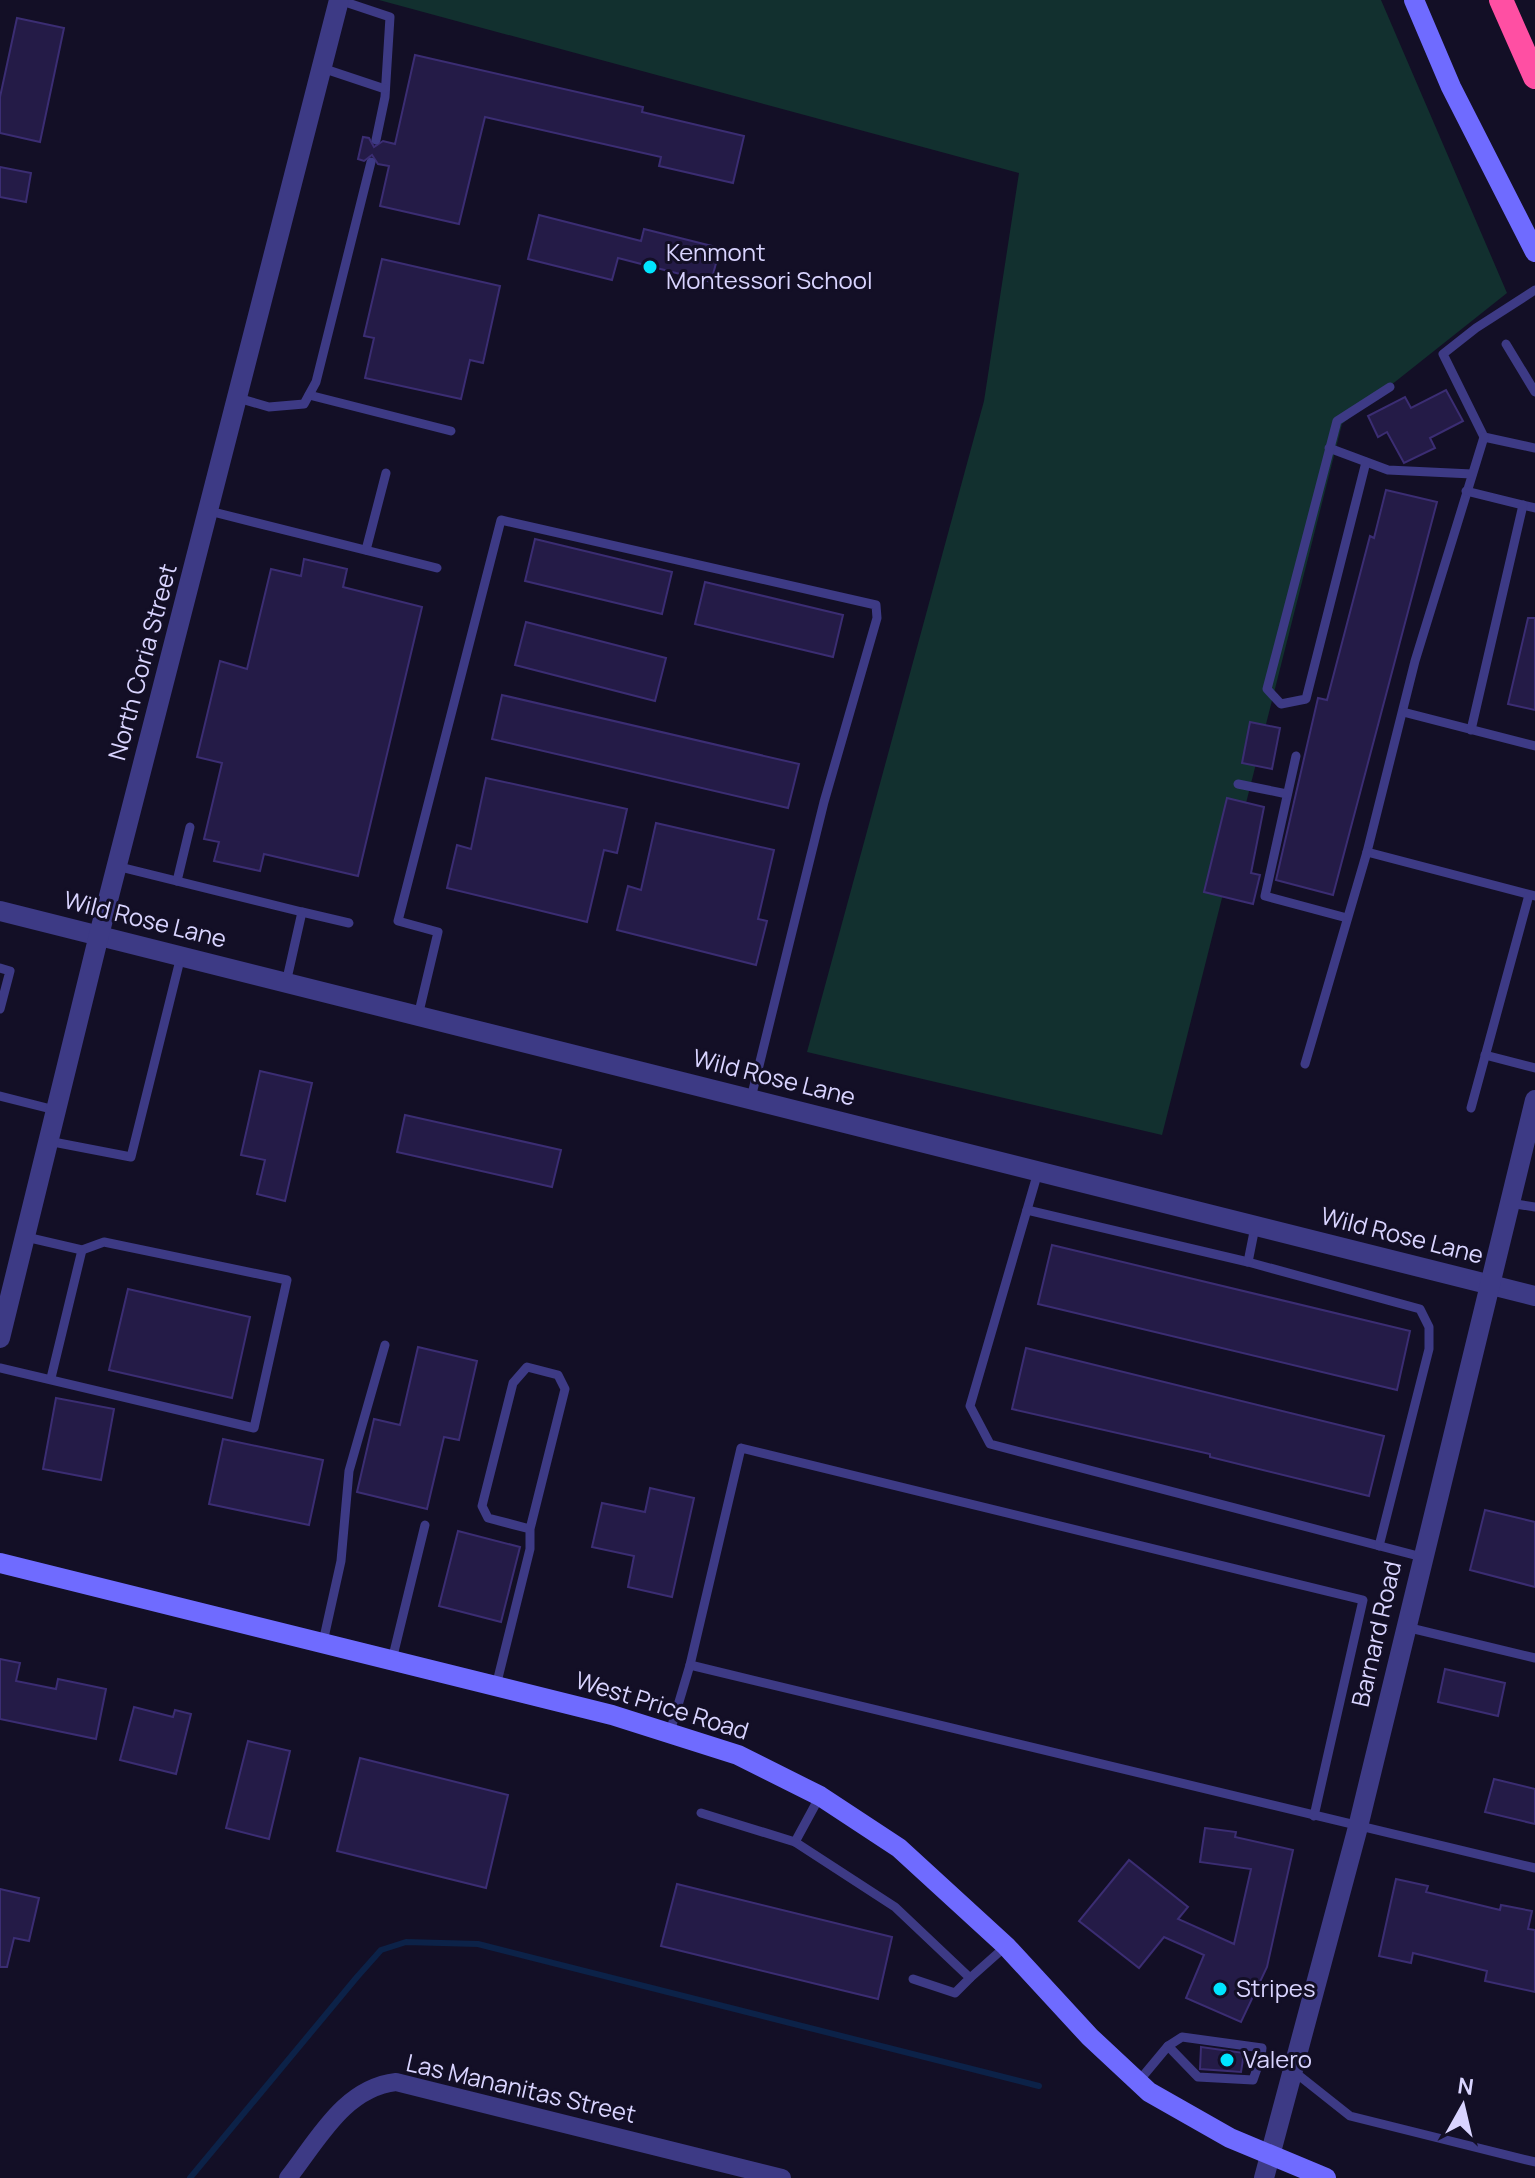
<svg xmlns="http://www.w3.org/2000/svg" width="1535" height="2178" viewBox="0 0 1535 2178" font-family="Manrope,sans-serif">
  <style>
    .green { fill: #12302f }
    .lines { fill: none; stroke-linecap: round; stroke-linejoin: round }
    .stream { stroke: #0c2248; stroke-width: 6 }
    .building { fill: #241b47; stroke: #3b2d73; stroke-width: 2 }
    .service { stroke: #3d3a85; stroke-width: 9 }
    .minor { stroke: #3d3a85; stroke-width: 18 }
    .tertiary { stroke: #3d3a85; stroke-width: 20 }
    .secondary { stroke: #6f6bff; stroke-width: 20 }
    .motorway { stroke: #ff4fa3; stroke-width: 24 }
    .poi-dot { fill: #00e5ff; stroke: #130f26; stroke-width: 3 }
    .labels { text-anchor: middle; stroke-width: 6; stroke-linejoin: round; paint-order: stroke }
    .poi-label { font-size: 24px; fill: #d9d4ff; stroke: #130f26; text-anchor: start }
    .street-label { font-size: 24px; fill: #d9d4ff; stroke: #130f26 }
  </style>
  <rect width="100%" height="100%" fill="#130f26"/>
  <path class="green" d="M379 0H1381L1507 293 1342 424 1162 1135 807 1052 984 401 1019 173Z"/>
  <g class="lines">
    <path class="stream" d="M190 2178 357 1977 381 1950 406 1942 478 1944 1039 2086"/>
  </g>
  <g class="building">
    <path d="M17 18 64 28 40 142 0 133V97Z"/>
    <path d="M415 55 643 107 642 112 744 136 733 183 659 166 661 157 485 117 459 224 380 206 389 166 378 164 372 155 364 161 358 159 363 137 369 138 374 147 383 141 395 144Z"/>
    <path d="M0 167 31 173 26 202 0 197Z"/>
    <path d="M539 215 641 241 644 229 720 248 711 282 618 258 612 280 528 259Z"/>
    <path d="M382 259 500 286 483 363 470 360 461 399 365 378 374 338 364 336Z"/>
    <path d="M1446 390 1463 421 1430 438 1435 448 1404 463 1387 432 1378 437 1368 416 1405 397 1411 408Z"/>
    <path d="M1386 490 1437 502 1333 895 1276 880 1318 698 1327 700 1370 536 1374 538Z"/>
    <path d="M535 539 672 572 662 614 525 581Z"/>
    <path d="M304 559 347 569 343 587 422 607 358 876 264 854 260 871 214 861 219 842 204 839 222 763 197 757 220 661 247 669 271 569 301 576Z"/>
    <path d="M705 582 843 615 833 657 695 624Z"/>
    <path d="M1528 618H1535V710L1508 704Z"/>
    <path d="M526 622 666 658 655 701 515 665Z"/>
    <path d="M502 695 799 764 788 808 492 739Z"/>
    <path d="M1250 722 1280 728 1272 769 1242 763Z"/>
    <path d="M486 778 627 809 617 853 604 850 587 922 447 888 457 845 471 849Z"/>
    <path d="M1227 798 1264 807 1251 873 1260 875 1253 904 1204 892Z"/>
    <path d="M656 823 774 850 758 919 767 921 756 965 617 930 628 886 641 890Z"/>
    <path d="M260 1071 312 1083 285 1201 257 1194 265 1160 241 1155Z"/>
    <path d="M405 1115 561 1150 552 1187 397 1152Z"/>
    <path d="M1052 1245 1410 1331 1397 1390 1038 1304Z"/>
    <path d="M128 1289 250 1317 232 1398 109 1370Z"/>
    <path d="M418 1347 477 1361 459 1440 444 1437 427 1509 357 1492 374 1419 400 1425Z"/>
    <path d="M1026 1348 1384 1436 1369 1496 1210 1457V1454L1012 1409Z"/>
    <path d="M56 1398 114 1409 101 1480 43 1469Z"/>
    <path d="M223 1439 323 1460 309 1525 209 1504Z"/>
    <path d="M650 1488 694 1498 672 1597 628 1587 634 1556 592 1547 602 1503 645 1512Z"/>
    <path d="M1485 1510 1535 1522V1587L1470 1570Z"/>
    <path d="M458 1531 520 1547 501 1622 439 1606Z"/>
    <path d="M0 1659 20 1663 16 1681 56 1689 58 1679 106 1689 96 1739 0 1719Z"/>
    <path d="M1445 1669 1505 1683 1498 1716 1438 1702Z"/>
    <path d="M134 1707 173 1717 175 1710 191 1714 176 1774 120 1760Z"/>
    <path d="M248 1741 290 1751 269 1839 226 1828Z"/>
    <path d="M360 1758 508 1795 486 1888 337 1851Z"/>
    <path d="M1494 1779 1535 1789V1824L1485 1812Z"/>
    <path d="M1205 1828 1236 1832 1235 1837 1293 1850 1267 1967 1241 2022 1186 1998 1204 1955 1164 1937 1139 1968 1079 1921 1129 1860 1188 1907 1178 1919 1234 1944 1251 1869 1200 1862Z"/>
    <path d="M1396 1879 1428 1886 1426 1892 1500 1910 1501 1905 1532 1911 1528 1929 1535 1930V1992L1485 1981 1487 1971 1413 1953 1411 1963 1379 1956Z"/>
    <path d="M677 1884 892 1937 878 1999 661 1946Z"/>
    <path d="M0 1889 39 1898 29 1941 14 1938 7 1967H0Z"/>
    <path d="M1201 2047 1244 2053 1241 2072 1200 2069Z"/>
  </g>
  <g class="lines">
    <g class="service">
      <path d="M339 0 390 17 385 97 376 140"/>
      <path d="M322 68 385 89"/>
      <path d="M1535 290 1476 328 1443 354 1484 437 1535 448"/>
      <path d="M1506 344 1535 392"/>
      <path d="M309 395 451 431"/>
      <path d="M238 398 269 407 304 404 316 382 371 162"/>
      <path d="M1484 437 1415 661 1367 852 1535 896"/>
      <path d="M1329 448 1388 470 1472 474"/>
      <path d="M1366 462 1306 699 1281 704 1267 689 1337 421 1390 387"/>
      <path d="M1466 491 1535 508"/>
      <path d="M209 511 437 568"/>
      <path d="M366 550 386 473"/>
      <path d="M1403 712 1535 746"/>
      <path d="M1471 730 1523 505"/>
      <path d="M1296 756 1265 896 1347 918"/>
      <path d="M1238 784 1287 794"/>
      <path d="M116 866 302 912 286 983"/>
      <path d="M177 881 190 827"/>
      <path d="M302 912 349 923"/>
      <path d="M0 968 10 971 0 1009"/>
      <path d="M418 1016 438 932 398 921 501 520 876 605 877 618 824 802 751 1098"/>
      <path d="M1485 1055 1535 1068"/>
      <path d="M1305 1064 1367 852"/>
      <path d="M0 1096 55 1110"/>
      <path d="M1471 1108 1529 895"/>
      <path d="M48 1141 131 1157 181 956"/>
      <path d="M1038 1172 970 1406 990 1444 1422 1557"/>
      <path d="M1509 1203 1535 1207"/>
      <path d="M1027 1210 1248 1262 1420 1309 1429 1327V1349L1379 1546"/>
      <path d="M1248 1262 1255 1227"/>
      <path d="M0 1368 254 1428 287 1280 104 1242 82 1250 26 1237"/>
      <path d="M51 1378 82 1250"/>
      <path d="M1406 1627 1535 1658"/>
      <path d="M323 1642 341 1561 349 1471 385 1345"/>
      <path d="M392 1660 425 1525"/>
      <path d="M690 1665 741 1448 1363 1600 1314 1816"/>
      <path d="M496 1686 530 1549V1529L488 1518 482 1506 513 1383 527 1367 558 1375 565 1389 530 1529"/>
      <path d="M670 1732 690 1665 1535 1868"/>
      <path d="M820 1796 795 1842 895 1907 970 1978 955 1993 913 1979"/>
      <path d="M701 1813 795 1842"/>
      <path d="M970 1978 1006 1946"/>
      <path d="M1168 2046 1198 2077 1253 2080 1261 2057"/>
      <path d="M1138 2082 1168 2046 1182 2037 1262 2048 1261 2057 1292 2070 1350 2116 1535 2162"/>
    </g>
    <path class="minor" d="M288 2178C318 2140 344 2088 396 2082L782 2178"/>
    <g class="tertiary">
      <path d="M0 911 1535 1296"/>
      <path d="M0 1338 99 935 339 0"/>
      <path d="M1264 2178 1358 1827 1535 1100"/>
    </g>
    <g class="secondary">
      <path d="M1414 0 1451 87 1535 252"/>
      <path d="M0 1563 612 1715 738 1755 820 1796 899 1848 1006 1946 1090 2037 1149 2092 1230 2138 1326 2178"/>
    </g>
    <path class="motorway" d="M1501 0 1535 77"/>
  </g>
  <g class="poi-dot">
    <circle cx="650" cy="267" r="8"/>
    <circle cx="1220" cy="1989" r="8"/>
    <circle cx="1227" cy="2060" r="8"/>
  </g>
  <g class="labels">
    <g class="poi-label">
      <text x="666" y="261">Kenmont<tspan x="666" dy="28">Montessori School</tspan></text>
      <text x="1236" y="1997">Stripes</text>
      <text x="1243" y="2068">Valero</text>
    </g>
    <g class="street-label">
      <text transform="translate(143 662) rotate(-75)" y="8">North Coria Street</text>
      <text transform="translate(145 920) rotate(14)" y="8">Wild Rose Lane</text>
      <text transform="translate(774 1078) rotate(14)" y="8">Wild Rose Lane</text>
      <text transform="translate(1402 1236) rotate(14)" y="8">Wild Rose Lane</text>
      <text transform="translate(1377 1634) rotate(-77)" y="8">Barnard Road</text>
      <text transform="translate(662 1706) rotate(17)" y="8">West Price Road</text>
      <text transform="translate(521 2089) rotate(13)" y="8">Las Mananitas Street</text>
    </g>
  </g>
  <g transform="translate(1463 2106) rotate(8)" stroke="#130f26" stroke-width="6" paint-order="stroke">
  <path d="M0-6L14 30L0 20L-14 30Z" fill="#d9d4ff"/>
  <text y="-12" font-size="22" font-weight="bold" text-anchor="middle" fill="#d9d4ff">N</text>
  </g>
</svg>
